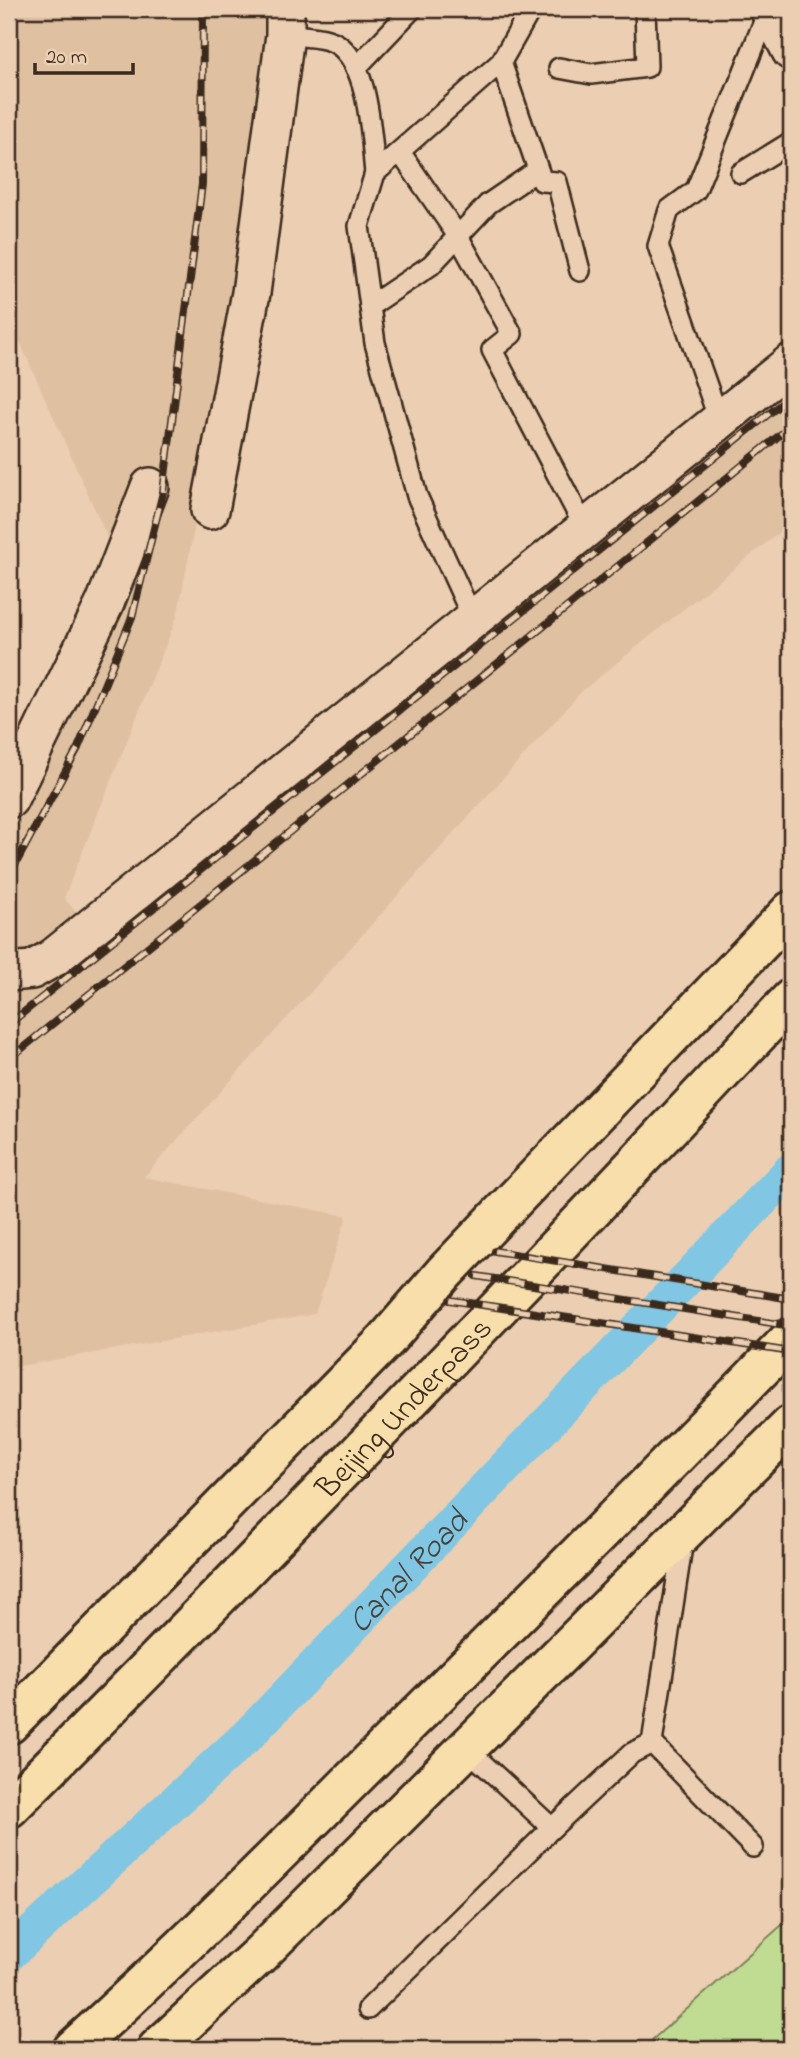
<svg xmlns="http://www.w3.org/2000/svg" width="800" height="2058" viewBox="0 0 800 2058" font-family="'Indie Flower',sans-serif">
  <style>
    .built { fill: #dfc1a2 }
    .green { fill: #c0dc93; stroke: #7e8358; stroke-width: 2 }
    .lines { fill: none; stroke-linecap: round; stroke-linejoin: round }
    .canal { stroke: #81c6e2; stroke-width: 35 }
    .lane-casing { stroke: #3b2a1e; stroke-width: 24 }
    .street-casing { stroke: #3b2a1e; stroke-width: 42 }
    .primary-casing { stroke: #3b2a1e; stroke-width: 44 }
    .highway-casing { stroke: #3b2a1e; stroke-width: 44 }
    .lane { stroke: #eccfb2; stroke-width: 19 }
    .street { stroke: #eccfb2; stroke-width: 37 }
    .primary { stroke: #f8deab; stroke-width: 38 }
    .highway { stroke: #f8deab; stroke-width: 38 }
    .rail-casing { stroke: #3b2a1e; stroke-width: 8 }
    .rail { stroke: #eccfb2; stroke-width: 5; stroke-dasharray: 16; stroke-linecap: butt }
    .labels { text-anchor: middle; stroke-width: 7; stroke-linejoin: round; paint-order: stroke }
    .street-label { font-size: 32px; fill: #3b2a1e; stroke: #eccfb2 }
    .water-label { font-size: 33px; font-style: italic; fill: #46413b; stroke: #eccfb2 }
  </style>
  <rect width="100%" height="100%" fill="#eccfb2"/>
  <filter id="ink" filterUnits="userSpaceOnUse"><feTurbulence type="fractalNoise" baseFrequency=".0143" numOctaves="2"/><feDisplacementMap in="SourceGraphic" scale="14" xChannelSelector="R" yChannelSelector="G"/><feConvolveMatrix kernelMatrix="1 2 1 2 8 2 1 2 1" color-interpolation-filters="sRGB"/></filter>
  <g filter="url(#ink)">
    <path class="built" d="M9 9H267L263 175 177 617 64 898 81 918 791 370V523L582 691 144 1177 347 1216 315 1314 9 1368V761L113 550 9 318Z"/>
    <path class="green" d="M791 1917V2049H660L652 2040Z"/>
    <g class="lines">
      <path class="canal" id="s1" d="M9 1954 248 1735 791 1170"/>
      <defs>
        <g id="lane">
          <path d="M285 35C299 36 315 36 328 40 370 52 371 138 375 173"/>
          <path d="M501 62 542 181 557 182 580 271"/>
          <path d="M356 68 412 9"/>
          <path d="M559 68 591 74 647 67 645 9"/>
          <path d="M400 152 458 236 512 334 492 350 585 528"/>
          <path d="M741 173 791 142"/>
          <path d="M370 306 431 265 488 204 538 170"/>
          <path d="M719 420 658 246 669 210 696 190 769 9"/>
          <path d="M473 619 417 496 375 343 359 226 375 173 501 62 531 9"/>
          <path d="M652 1743 683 1540"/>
          <path d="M467 1749 552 1828"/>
          <path d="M368 2009 552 1828 632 1753 652 1743 753 1847"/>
        </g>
        <g id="street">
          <path d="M769 9 791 51"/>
          <path d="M210 510 251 293 285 35V9"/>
          <path d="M9 799 105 603 150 487"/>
          <path d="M9 972 32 970 53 958 791 363"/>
        </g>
        <g id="primary">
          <path d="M9 1724 386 1340 444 1273 791 911"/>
          <path d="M157 2049 260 1954 791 1425"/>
        </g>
        <g id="highway">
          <path id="s2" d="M9 1808C275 1543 534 1273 791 999"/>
          <path d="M73 2049C184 1949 290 1842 396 1736 529 1604 661 1473 791 1338"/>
        </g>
      </defs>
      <use href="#lane" class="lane-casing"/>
      <use href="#street" class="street-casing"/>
      <use href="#primary" class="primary-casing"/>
      <use href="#highway" class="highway-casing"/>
      <use href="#lane" class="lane"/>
      <use href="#street" class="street"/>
      <use href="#primary" class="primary"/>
      <use href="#highway" class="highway"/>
      <defs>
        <g id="rail">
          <path d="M9 876 78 748 132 617 163 492 202 184 203 9"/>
          <path d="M9 1024 791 396"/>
          <path d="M9 1059 791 426"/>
          <path d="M495 1251 791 1299"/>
          <path d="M476 1276 791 1326"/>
          <path d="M450 1300 791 1352"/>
        </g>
      </defs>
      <use href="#rail" class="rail-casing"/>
      <use href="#rail" class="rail"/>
    </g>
  </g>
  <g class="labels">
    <g class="street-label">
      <text dy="11" stroke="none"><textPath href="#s2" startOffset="562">Beijing Underpass</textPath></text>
    </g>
    <g class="water-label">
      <text dy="12" stroke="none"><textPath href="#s1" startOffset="553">Canal Road</textPath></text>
    </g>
  </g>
  <rect width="800" height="2058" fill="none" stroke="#eccfb2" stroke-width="35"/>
  <rect x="18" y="18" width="765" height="2023" fill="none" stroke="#3b2a1e" stroke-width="2.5" filter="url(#ink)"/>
  <path d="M35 63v10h98v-10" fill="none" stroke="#3b2a1e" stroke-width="3.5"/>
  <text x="46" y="63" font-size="21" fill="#3b2a1e" stroke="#eccfb2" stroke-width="5" paint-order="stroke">20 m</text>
</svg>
